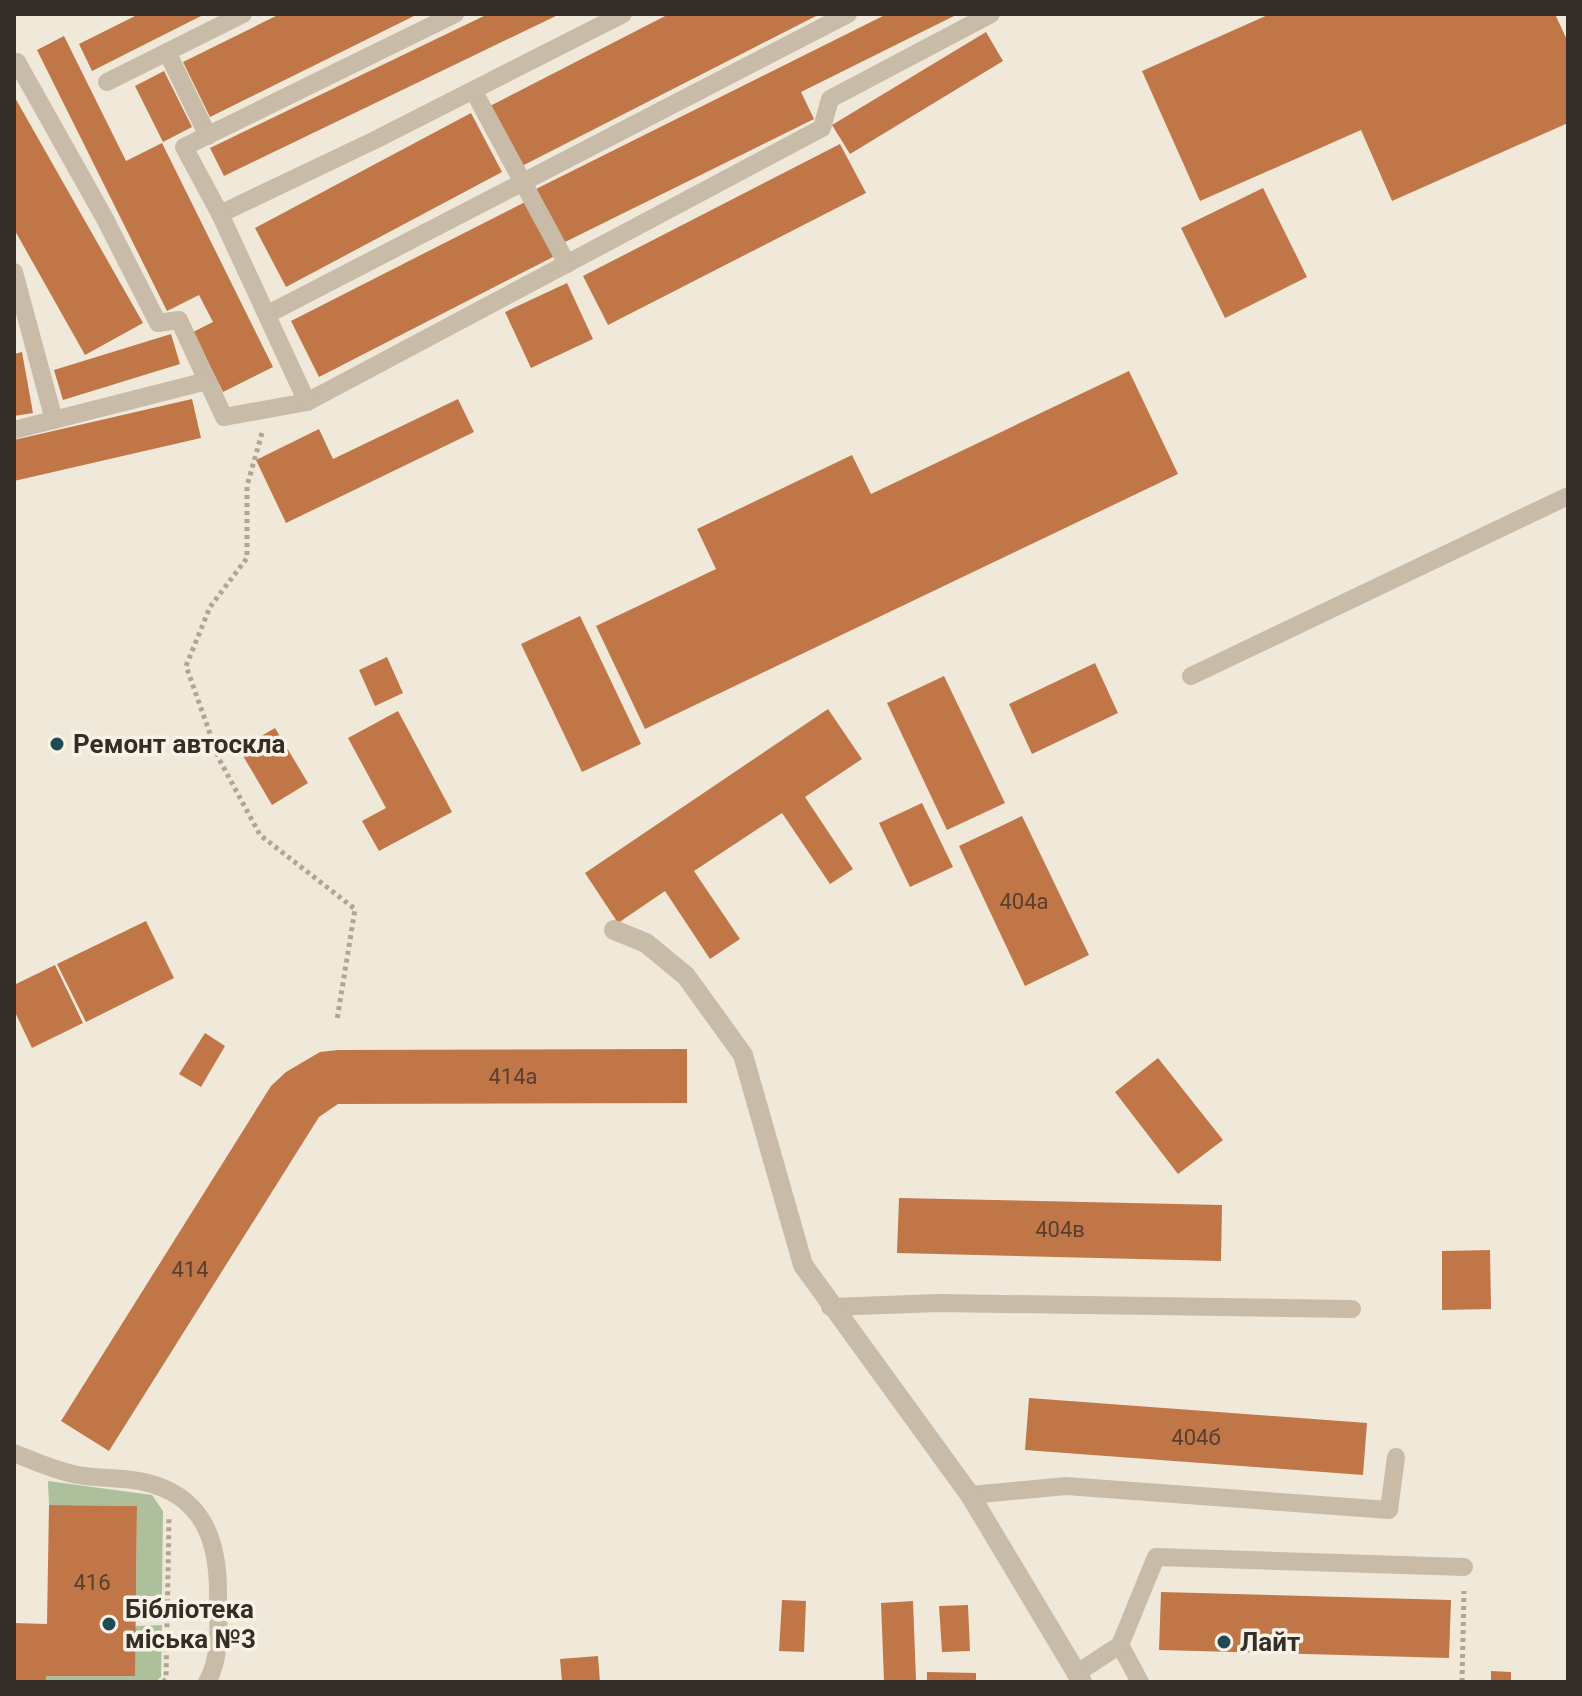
<svg xmlns="http://www.w3.org/2000/svg" width="1582" height="1696" viewBox="0 0 1582 1696" font-family="Roboto,sans-serif">
  <style>
    .green { fill: #aebf9b }
    .building { fill: #c17648 }
    .lines { fill: none; stroke-linecap: round; stroke-linejoin: round }
    .path { stroke: #b4a591; stroke-width: 5; stroke-dasharray: 4 4; stroke-linecap: butt }
    .service { stroke: #c8bba7; stroke-width: 18 }
    .minor { stroke: #c8bba7; stroke-width: 20 }
    .poi-dot { fill: #1f4954; stroke: #f8f3e6; stroke-width: 3 }
    .labels { text-anchor: middle; stroke-width: 7; stroke-linejoin: round; paint-order: stroke }
    .number-label { font-size: 22px; fill: #583f2f }
    .poi-label { font-size: 26px; font-weight: bold; fill: #352d27; stroke: #f8f3e6; text-anchor: start }
  </style>
  <rect width="100%" height="100%" fill="#f0e9da"/>
  <g class="green">
    <path d="M48 1481 152 1495 163 1511 162 1596H136L137 1506 49 1505Z"/>
    <path d="M162 1625 161 1677 155 1682H46V1676L136 1626Z"/>
  </g>
  <g class="building">
    <path d="M139 14H205L92 71 79 44Z"/>
    <path d="M280 14H418L210 117 183 62Z"/>
    <path d="M488 14H560L224 176 210 148Z"/>
    <path d="M669 14H820L520 167 490 106Z"/>
    <path d="M887 14H958L801 92 814 119 563 243 536 189Z"/>
    <path d="M1270 14H1555L1568 42V123L1392 201 1361 130 1200 201 1142 71Z"/>
    <path d="M986 32 1003 61 850 154 832 125Z"/>
    <path d="M64 36 126 161 162 143 273 367 223 392 193 332 213 322 199 295 167 311 37 50Z"/>
    <path d="M164 71 192 127 163 142 135 86Z"/>
    <path d="M14 96 143 323 85 355 14 229Z"/>
    <path d="M471 113 502 172 286 287 255 228Z"/>
    <path d="M840 144 866 193 608 325 583 276Z"/>
    <path d="M1263 188 1307 277 1225 318 1181 228Z"/>
    <path d="M527 201 555 256 319 377 291 321Z"/>
    <path d="M567 283 593 339 531 368 505 312Z"/>
    <path d="M171 334 180 364 63 400 54 370Z"/>
    <path d="M22 352 33 413 14 416V354Z"/>
    <path d="M1129 371 1178 474 645 729 596 626 716 569 697 529 852 455 871 494Z"/>
    <path d="M192 399 201 438 14 481V440Z"/>
    <path d="M458 399 474 432 286 523 256 460 319 429 333 459Z"/>
    <path d="M580 616 641 744 582 772 521 644Z"/>
    <path d="M387 657 403 693 375 706 359 670Z"/>
    <path d="M1095 663 1118 713 1032 754 1009 704Z"/>
    <path d="M944 676 1005 803 947 830 887 703Z"/>
    <path d="M828 709 862 759 805 797 853 869 830 884 782 813 694 871 740 939 710 959 665 891 618 923 585 873Z"/>
    <path d="M398 711 452 812 379 851 362 821 386 808 348 738Z"/>
    <path d="M275 728 308 783 272 805 239 749Z"/>
    <path d="M922 803 953 867 910 887 879 823Z"/>
    <path d="M1022 816 1089 955 1025 986 959 846Z"/>
    <path d="M146 921 174 978 86 1022 57 964Z"/>
    <path d="M55 965 83 1023 32 1048 14 1010V985Z"/>
    <path d="M205 1033 225 1046 201 1087 179 1074Z"/>
    <path d="M687 1049V1103L338 1104 319 1117 109 1451 61 1421 271 1086 286 1072 320 1052 338 1050Z"/>
    <path d="M1158 1058 1223 1140 1178 1174 1115 1092Z"/>
    <path d="M899 1198 1222 1205 1221 1261 897 1253Z"/>
    <path d="M1490 1250 1491 1309 1442 1310V1251Z"/>
    <path d="M1029 1398 1367 1423 1363 1475 1025 1450Z"/>
    <path d="M49 1505 137 1506 135 1676H46V1682H14V1623L47 1624Z"/>
    <path d="M1161 1592 1451 1600 1449 1658 1159 1650Z"/>
    <path d="M782 1600 806 1601 804 1652 779 1651Z"/>
    <path d="M913 1601 916 1680 884 1681 881 1603Z"/>
    <path d="M968 1605 970 1651 942 1652 939 1606Z"/>
    <path d="M598 1656 600 1682H562L560 1659Z"/>
    <path d="M1491 1671 1511 1672V1682H1491Z"/>
    <path d="M927 1672 976 1673V1682H927Z"/>
  </g>
  <g class="lines">
    <g class="path">
      <path d="M262 433 247 486V558L210 607 186 666 219 759 260 835 355 909 337 1020"/>
      <path d="M167 1611 194 1612"/>
      <path d="M163 1682 166 1679 169 1518"/>
      <path d="M1462 1682 1464 1591"/>
    </g>
    <g class="service">
      <path d="M167 52 208 136"/>
      <path d="M17 62 104 217 158 323 179 320 224 417 307 402 822 128 830 99 991 14"/>
      <path d="M107 82 243 14"/>
      <path d="M473 90 567 264"/>
      <path d="M220 214 375 140 623 14"/>
      <path d="M14 272 54 420"/>
      <path d="M268 314 848 14"/>
      <path d="M307 402 220 214 184 147 455 14"/>
      <path d="M14 430 207 381"/>
      <path d="M1191 676 1568 496"/>
      <path d="M830 1307 939 1303 1352 1309"/>
      <path d="M14 1453C34 1461 56 1471 78 1475 100 1479 123 1477 144 1482 202 1495 218 1539 218 1592 218 1622 222 1656 207 1682"/>
      <path d="M970 1495 1066 1486 1389 1510 1396 1457"/>
      <path d="M1120 1645 1140 1682"/>
      <path d="M1077 1673 1120 1645 1156 1557 1464 1567"/>
    </g>
    <path class="minor" d="M614 930 646 943 686 976 743 1055 803 1265 970 1495 1082 1682"/>
  </g>
  <g class="poi-dot">
    <circle cx="57" cy="744" r="8"/>
    <circle cx="109" cy="1624" r="8"/>
    <circle cx="1224" cy="1642" r="8"/>
  </g>
  <g class="labels">
    <g class="number-label">
      <text x="1024" y="909">404а</text>
      <text x="513" y="1084">414а</text>
      <text x="1060" y="1237">404в</text>
      <text x="190" y="1277">414</text>
      <text x="1196" y="1445">404б</text>
      <text x="92" y="1590">416</text>
    </g>
    <g class="poi-label">
      <text x="73" y="753">Ремонт автоскла</text>
      <text x="125" y="1618">Бібліотека<tspan x="125" dy="30">міська №3</tspan></text>
      <text x="1240" y="1651">Лайт</text>
    </g>
  </g>
  <rect width="1582" height="1696" fill="none" stroke="#352d27" stroke-width="32"/>
</svg>
